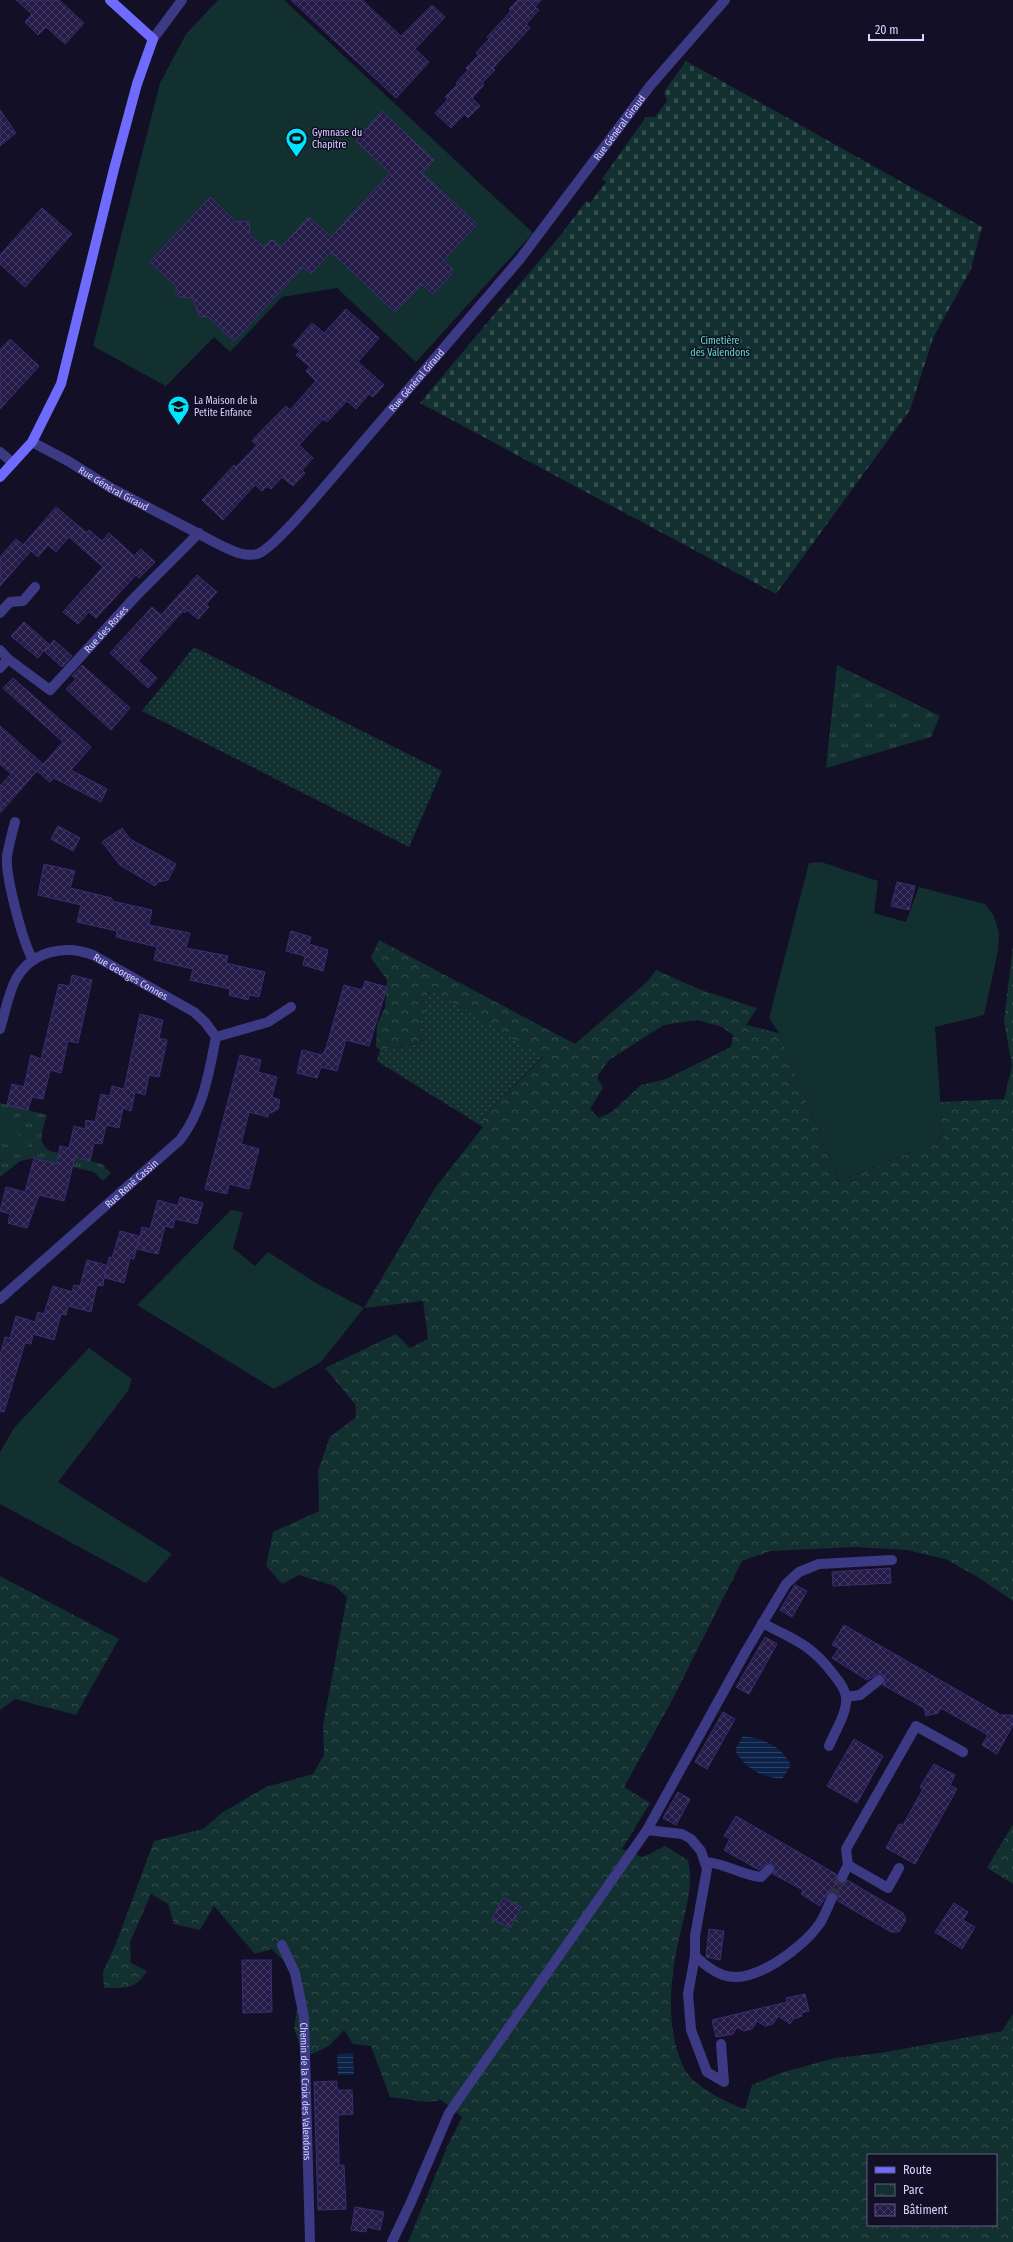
<svg xmlns="http://www.w3.org/2000/svg" width="1013" height="2242" viewBox="0 0 1013 2242" font-family="'Fira Sans Condensed',sans-serif">
  <style>
    .grass { fill: url(#grass-dots) }
    .forest { fill: url(#forest-crowns); fill-rule: evenodd }
    .cemetery { fill: url(#cemetery-stones) }
    .park { fill: url(#park-tufts) }
    .garden { fill: #12302f }
    .water { fill: url(#water-rules) }
    .building { fill: url(#building-cross-hatch); stroke: #3b2d73 }
    .lines { fill: none; stroke-linecap: round; stroke-linejoin: round }
    .minor-tunnel { stroke: #312d47; stroke-width: 10; stroke-dasharray: 10 5; stroke-linecap: butt }
    .minor { stroke: #3d3a85; stroke-width: 10 }
    .tertiary { stroke: #3d3a85; stroke-width: 10 }
    .secondary { stroke: #6f6bff; stroke-width: 10 }
    .labels { text-anchor: middle; stroke-width: 3; stroke-linejoin: round; paint-order: stroke }
    .street-label { font-size: 10px; fill: #d9d4ff; stroke: #130f26 }
    .poi-label { font-size: 10px; fill: #d9d4ff; stroke: #130f26; text-anchor: start }
    .park-label { font-size: 10px; fill: #5fe0c0; stroke: #130f26 }
  </style>
  <defs>
    <pattern id="grass-dots" width="8" height="8" patternUnits="userSpaceOnUse"><rect width="8" height="8" fill="#12302f"/><path d="M2 2h.1M6 6h.1" fill="none" stroke="#344d4e" stroke-width="1.8" stroke-linecap="round"/></pattern>
    <pattern id="forest-crowns" width="20" height="18" patternUnits="userSpaceOnUse"><rect width="20" height="18" fill="#12302f"/><path d="M2 6a3 3 0 1 1 6 0M12 15a3 3 0 1 1 6 0" fill="none" stroke="#344d4e"/></pattern>
    <pattern id="cemetery-stones" width="16" height="16" patternUnits="userSpaceOnUse"><rect width="16" height="16" fill="#12302f"/><path d="M2 7V4a2 2 0 0 1 4 0v3zM10 15v-3a2 2 0 0 1 4 0v3z" fill="#344d4e"/></pattern>
    <pattern id="park-tufts" width="24" height="20" patternUnits="userSpaceOnUse"><rect width="24" height="20" fill="#12302f"/><path d="M3 7l-1-3M5 7V3M7 7l1-3M15 17l-1-3M17 17v-4M19 17l1-3" fill="none" stroke="#344d4e"/></pattern>
    <pattern id="water-rules" width="6" height="5" patternUnits="userSpaceOnUse"><rect width="6" height="5" fill="#0c2248"/><path d="M0 2.5h6" fill="none" stroke="#2f4163"/></pattern>
    <pattern id="building-cross-hatch" width="8" height="8" patternUnits="userSpaceOnUse"><rect width="8" height="8" fill="#241b47"/><path d="M0 0l8 8M0 8l8-8" fill="none" stroke="#433b63"/></pattern>
  </defs>
  <rect width="100%" height="100%" fill="#130f26"/>
  <g class="grass">
    <path d="M194 647 442 771 409 847 142 711Z"/>
    <path d="M433 991 543 1056 483 1116V1127L377 1061 380 1050 417 1044 423 1039 417 1031 425 1010 426 994Z"/>
  </g>
  <g class="forest">
    <path d="M379 940 575 1044 648 981 656 970 701 990 757 1008 746 1025 779 1033 839 1181 943 1139 940 1102 1004 1099 1012 1066 1004 1021 1013 945V1601L976 1576 945 1559 907 1550 857 1547 771 1551 742 1561 670 1704 624 1787 650 1803 622 1849 643 1857 665 1846 688 1860C689 1867 691 1875 690 1882 689 1905 680 1930 676 1953 669 1991 667 2035 685 2070 695 2087 727 2103 745 2109L752 2085 780 2073 835 2058 880 2053 1002 2031 1013 2014V2242H408L447 2147 462 2117 441 2100 427 2102 390 2097 371 2046 353 2044 344 2030 329 2046 304 2058 294 2028 302 1980 272 1949 255 1954 214 1906 200 1930 174 1924 168 1904 151 1894 130 1942 131 1963 147 1971C135 1990 126 1988 104 1988L103 1972 117 1941 154 1841 203 1829 223 1812 266 1787 313 1774 324 1755 323 1725 347 1597 335 1586 299 1575 282 1584 266 1566 273 1532 319 1511 318 1470 330 1437 356 1417 355 1404 325 1368 396 1334 410 1348 428 1339 423 1301 364 1308 435 1188 483 1127V1116L543 1057 433 991 426 994V1010L417 1031 423 1039 417 1044 380 1050 376 1047 377 1025 385 1007 387 980 371 958ZM697 1020 722 1027 733 1035 731 1047 666 1079 641 1085 612 1112 599 1118 590 1109 603 1088 597 1077 609 1060 664 1025ZM868 2155H996V2225H868Z"/>
    <path d="M0 1576 119 1639 76 1715 15 1699 0 1710Z"/>
    <path d="M1013 1824V1884L987 1868Z"/>
  </g>
  <path class="cemetery" d="M686 61 982 227 971 269 933 338 910 410 776 594 420 403 564 231 586 201 590 203 606 182 602 179 646 117H655L667 101 664 92Z"/>
  <g class="park">
    <path d="M837 665 940 716 931 737 826 768Z"/>
    <path d="M0 1103 47 1115C43 1129 36 1142 50 1151L102 1164 111 1173 103 1181 94 1172 34 1158 20 1161 0 1177Z"/>
  </g>
  <g class="garden">
    <path d="M218 0H284L533 233 416 362 337 288 282 297 230 352 214 337 166 386 93 346 160 83 186 34Z"/>
    <path d="M821 862 878 881 874 913 906 922 919 887 985 904 994 916 999 933 998 951 984 1015 935 1027 943 1139 839 1181 779 1033 769 1018 809 863Z"/>
    <path d="M0 1118 29 1145 19 1156 0 1138Z"/>
    <path d="M231 1210 243 1212 233 1248 255 1266 268 1252 316 1283 364 1308 321 1362 274 1389 137 1305Z"/>
    <path d="M89 1348 132 1379 128 1391 58 1482 172 1554 146 1583 0 1504V1452L14 1428Z"/>
  </g>
  <g class="water">
    <path d="M743 1736C764 1739 780 1745 791 1765L782 1779C761 1777 745 1769 735 1750Z"/>
    <path d="M353 2053 354 2075H338L337 2054Z"/>
  </g>
  <g class="building">
    <path d="M16 0H59L84 23 65 44 46 27 38 35 25 22 32 14Z"/>
    <path d="M291 0H362L401 36 432 5 445 17 415 49 429 62 396 98Z"/>
    <path d="M518 0H541L535 7 539 10 526 24 530 28 493 68 495 70 482 83 484 85 472 98 480 106 468 118 464 114 451 128 435 113 448 99 445 97 457 85 456 83 468 70 466 68 479 55 476 53 489 39 487 37 511 11 509 9Z"/>
    <path d="M0 110 16 133 0 146Z"/>
    <path d="M382 111 434 160 422 173 477 224 443 261 453 269 451 271 452 273 433 294 422 284 395 312 331 252 311 274 303 267 234 341 208 317 199 316 193 298 180 297 176 293V286L150 262 210 197 236 222 249 221 250 235 264 247 272 239 281 247 309 217 331 237 390 173 356 141Z"/>
    <path d="M42 208 72 234 25 287 0 264V255Z"/>
    <path d="M346 309 379 338 358 362 384 385 373 397 369 394 356 409 347 401 327 422 323 419 299 445 313 458 302 470 305 473 293 486 282 477 271 489 267 486 262 491 255 485 223 520 202 500 234 465 236 467 257 445 252 441 263 429 286 406 290 410 316 381 306 371 310 367 296 355 300 351 293 345 312 323 324 333Z"/>
    <path d="M10 339 39 366 0 409V350Z"/>
    <path d="M56 507 87 533 89 530 102 541 109 533 134 556 141 549 155 562 139 578 136 575 96 618 89 612 78 624 63 612 103 567 69 537 56 552 48 545 38 557 31 551 0 586V557L16 539 23 545Z"/>
    <path d="M197 575 217 592 206 604 209 607 198 619 187 610 185 613 183 611 138 661 157 678 148 688 110 653 152 607 161 615Z"/>
    <path d="M24 622 49 644 38 658 11 636Z"/>
    <path d="M54 640 72 656 62 667 44 651Z"/>
    <path d="M82 665 130 708 111 730 66 689 76 679 72 676Z"/>
    <path d="M13 678 91 747 71 770 107 789 101 802 54 778 50 782 37 771 63 742 3 688Z"/>
    <path d="M0 726 43 764 0 813V786L11 774 0 764Z"/>
    <path d="M58 826 80 838 73 851 51 839Z"/>
    <path d="M122 828 130 839 176 864 168 880 158 882 155 886 120 865 102 842Z"/>
    <path d="M44 864 75 871 70 888 112 898V901L152 910 149 925 190 933 186 948 228 956 226 963 265 972 259 997 249 995 248 1000 229 995 230 989 190 980 193 969 154 960 157 947 116 937 117 931 77 922 81 905 38 895Z"/>
    <path d="M897 882 915 886 909 910 891 906Z"/>
    <path d="M291 931 311 937 309 944 328 950 323 971 303 965 305 956 286 951Z"/>
    <path d="M72 975 92 980 78 1043 68 1041 61 1073 50 1070 43 1099 32 1097 28 1110 7 1105 12 1084 24 1087 31 1055 41 1059 59 984 70 986Z"/>
    <path d="M365 981 387 987 369 1046 346 1040 337 1071 321 1067 317 1078 297 1073 302 1050 322 1055 326 1048 344 985 362 990Z"/>
    <path d="M140 1014 163 1020 159 1038 167 1040 159 1077 149 1075 145 1095 135 1092 131 1111 123 1108 119 1128 106 1125 102 1144 94 1143 90 1161 75 1157 64 1201 39 1195 27 1228 8 1223 10 1214 0 1211 6 1187 25 1192 34 1158 57 1164 60 1146 69 1148 74 1126 85 1129 86 1120 95 1122 101 1094 110 1096 112 1086 124 1089Z"/>
    <path d="M240 1055 261 1060 258 1072 277 1077 272 1097 280 1100 278 1109 271 1113H268V1117L249 1112 241 1144 259 1149 249 1189 229 1184 227 1194 205 1189Z"/>
    <path d="M180 1197 203 1203 197 1224 175 1219 173 1228 165 1226 158 1254 137 1249 142 1227 150 1229 158 1200 178 1206Z"/>
    <path d="M120 1231 139 1236 134 1259 130 1258 124 1283 105 1278 109 1257 112 1258Z"/>
    <path d="M87 1260 106 1265 103 1286 97 1285 91 1312 68 1306 66 1315 61 1314 54 1340 33 1334 31 1344 25 1343 4 1412 0 1411V1355L5 1337 10 1338 16 1316 35 1322 38 1312 44 1314 53 1286 72 1292 74 1285 80 1286Z"/>
    <path d="M890 1568 891 1583 833 1586 832 1572Z"/>
    <path d="M795 1585 807 1591 792 1617 780 1610Z"/>
    <path d="M844 1625 1001 1715H1013V1725L997 1754 982 1745 988 1735 941 1708 938 1713 926 1716 924 1708 883 1685 885 1679 882 1674H878L867 1680 832 1658 839 1648 832 1645Z"/>
    <path d="M765 1637 777 1644 749 1694 736 1687Z"/>
    <path d="M723 1712 735 1719 707 1769 695 1762Z"/>
    <path d="M854 1739 883 1756 857 1803 827 1786Z"/>
    <path d="M934 1764 955 1775 950 1785 957 1789 915 1864 886 1848 899 1824 903 1825 923 1789 920 1787Z"/>
    <path d="M678 1792 690 1799 676 1825 663 1818Z"/>
    <path d="M736 1816 836 1874V1878L839 1883H843L847 1880 903 1913 906 1920 899 1932H891L838 1901V1895L834 1892 828 1893 820 1906 801 1894 803 1890 773 1874 775 1868 771 1863H767L759 1870 724 1850 730 1839 724 1836Z"/>
    <path d="M503 1898 521 1907 510 1928 492 1919Z"/>
    <path d="M954 1903 968 1912 963 1920 975 1927 962 1949 935 1932Z"/>
    <path d="M709 1929 724 1931 720 1960 706 1957Z"/>
    <path d="M242 1960H271L272 2012 243 2013Z"/>
    <path d="M805 1994 809 2011 801 2013 802 2016 793 2019 790 2024 778 2016 773 2024 765 2026 757 2021 752 2029 744 2031 737 2027 733 2034 716 2037 712 2020 787 2002 786 1998Z"/>
    <path d="M337 2081V2090H352L353 2114 338 2115 339 2165H344L346 2209 318 2210 314 2082Z"/>
    <path d="M355 2207 384 2212 380 2230 367 2227 366 2232 351 2230Z"/>
  </g>
  <g class="lines">
    <path class="minor-tunnel" d="M832 1898 842 1877"/>
    <g class="minor">
      <path id="s1" d="M32 442 68 461 111 488 222 546C233 551 244 557 257 554 269 551 299 516 309 505L520 259 650 86 725 0"/>
      <path d="M0 452 13 463"/>
      <path d="M0 613 10 602 23 601 35 587"/>
      <path id="s2" d="M0 650 8 659 50 690 136 596 199 533"/>
      <path d="M0 668 8 659"/>
      <path d="M15 822C12 833 9 845 7 856 5 876 23 943 33 960"/>
      <path id="s3" d="M0 1029C5 1013 8 994 16 979 32 951 65 944 93 955L194 1012 205 1022 216 1037"/>
      <path d="M216 1037 268 1022 291 1007"/>
      <path id="s4" d="M0 1299 180 1140C203 1110 209 1073 216 1037"/>
      <path d="M762 1623C794 1639 812 1645 834 1675 839 1681 845 1689 846 1697 848 1712 834 1733 829 1746"/>
      <path d="M846 1697 860 1695 879 1680"/>
      <path d="M647 1830 682 1834 691 1839 701 1851 707 1869 695 1936V1956C704 1964 712 1971 723 1975 753 1986 804 1947 820 1923 825 1915 828 1906 832 1898"/>
      <path d="M705 1862C725 1863 741 1875 761 1877L769 1869"/>
      <path d="M848 1865 888 1888 899 1868"/>
      <path d="M842 1877 848 1865 846 1849 916 1726 963 1752"/>
      <path id="s5" d="M282 1945 295 1973 304 2017 310 2242"/>
      <path d="M695 1956 688 1994 691 2030 707 2072 724 2082 721 2044"/>
      <path d="M392 2242 411 2202 449 2113 647 1830 746 1651 786 1584 799 1572 819 1564 892 1560"/>
    </g>
    <path class="tertiary" d="M153 39 182 0"/>
    <path class="secondary" d="M0 477 32 442 61 384 114 169 137 84 153 39 110 0"/>
  </g>
  <defs>
    <symbol id="stadium-pin" viewBox="-11 -11 22 30"><path d="M0 17L-7.5 6A9.5 9.5 0 1 1 7.5 6Z" fill="#00e5ff" stroke="#130f26"/><path d="M0-5a6.5 5 0 1 0 0 10a6.5 5 0 1 0 0-10ZM-3.5-1.8h7v3.6h-7Z" fill="#111"/></symbol>
    <symbol id="school-pin" viewBox="-11 -11 22 30"><path d="M0 17L-7.5 6A9.5 9.5 0 1 1 7.5 6Z" fill="#00e5ff" stroke="#130f26"/><path d="M0-5L7-2L0 1L-7-2ZM-4 1L0 2.5L4 1V4Q0 6-4 4Z" fill="#111"/></symbol>
  </defs>
  <g fill-rule="evenodd">
    <use href="#stadium-pin" x="284" y="126" width="25" height="34"/>
    <use href="#school-pin" x="166" y="394" width="25" height="34"/>
  </g>
  <g class="labels">
    <g class="street-label">
      <text dy="4" stroke="none"><textPath href="#s1" startOffset="814">Rue Général Giraud</textPath></text>
      <text dy="4" stroke="none"><textPath href="#s1" startOffset="490">Rue Général Giraud</textPath></text>
      <text dy="4" stroke="none"><textPath href="#s1" startOffset="94">Rue Général Giraud</textPath></text>
      <text dy="4" stroke="none"><textPath href="#s2" startOffset="147">Rue des Roses</textPath></text>
      <text dy="4" stroke="none"><textPath href="#s3" startOffset="184">Rue Georges Connes</textPath></text>
      <text dy="4" stroke="none"><textPath href="#s4" startOffset="175">Rue René Cassin</textPath></text>
      <text dy="4" stroke="none"><textPath href="#s5" startOffset="150">Chemin de la Croix des Valendons</textPath></text>
    </g>
    <g class="poi-label">
      <text x="312" y="136">Gymnase du<tspan x="312" dy="12">Chapitre</tspan></text>
      <text x="194" y="404">La Maison de la<tspan x="194" dy="12">Petite Enfance</tspan></text>
    </g>
    <g class="park-label">
      <text x="720" y="344">Cimetière<tspan x="720" dy="12">des Valendons</tspan></text>
    </g>
  </g>
  <rect x="867" y="2154" width="130" height="72" fill="#130f26" stroke="#625e7d"/>
  <rect x="875" y="2167" width="20" height="6" fill="#6f6bff" stroke="#625e7d"/>
  <text x="903" y="2174" font-size="12" fill="#d9d4ff">Route</text>
  <rect x="875" y="2184" width="20" height="12" fill="url(#park-tufts)" stroke="#625e7d"/>
  <text x="903" y="2194" font-size="12" fill="#d9d4ff">Parc</text>
  <rect x="875" y="2204" width="20" height="12" fill="url(#building-cross-hatch)" stroke="#625e7d"/>
  <text x="903" y="2214" font-size="12" fill="#d9d4ff">Bâtiment</text>
  <path d="M869 34v6h54v-6" fill="none" stroke="#d9d4ff" stroke-width="2"/>
  <text x="875" y="34" font-size="12" fill="#d9d4ff" stroke="#130f26" stroke-width="3" paint-order="stroke">20 m</text>
</svg>
